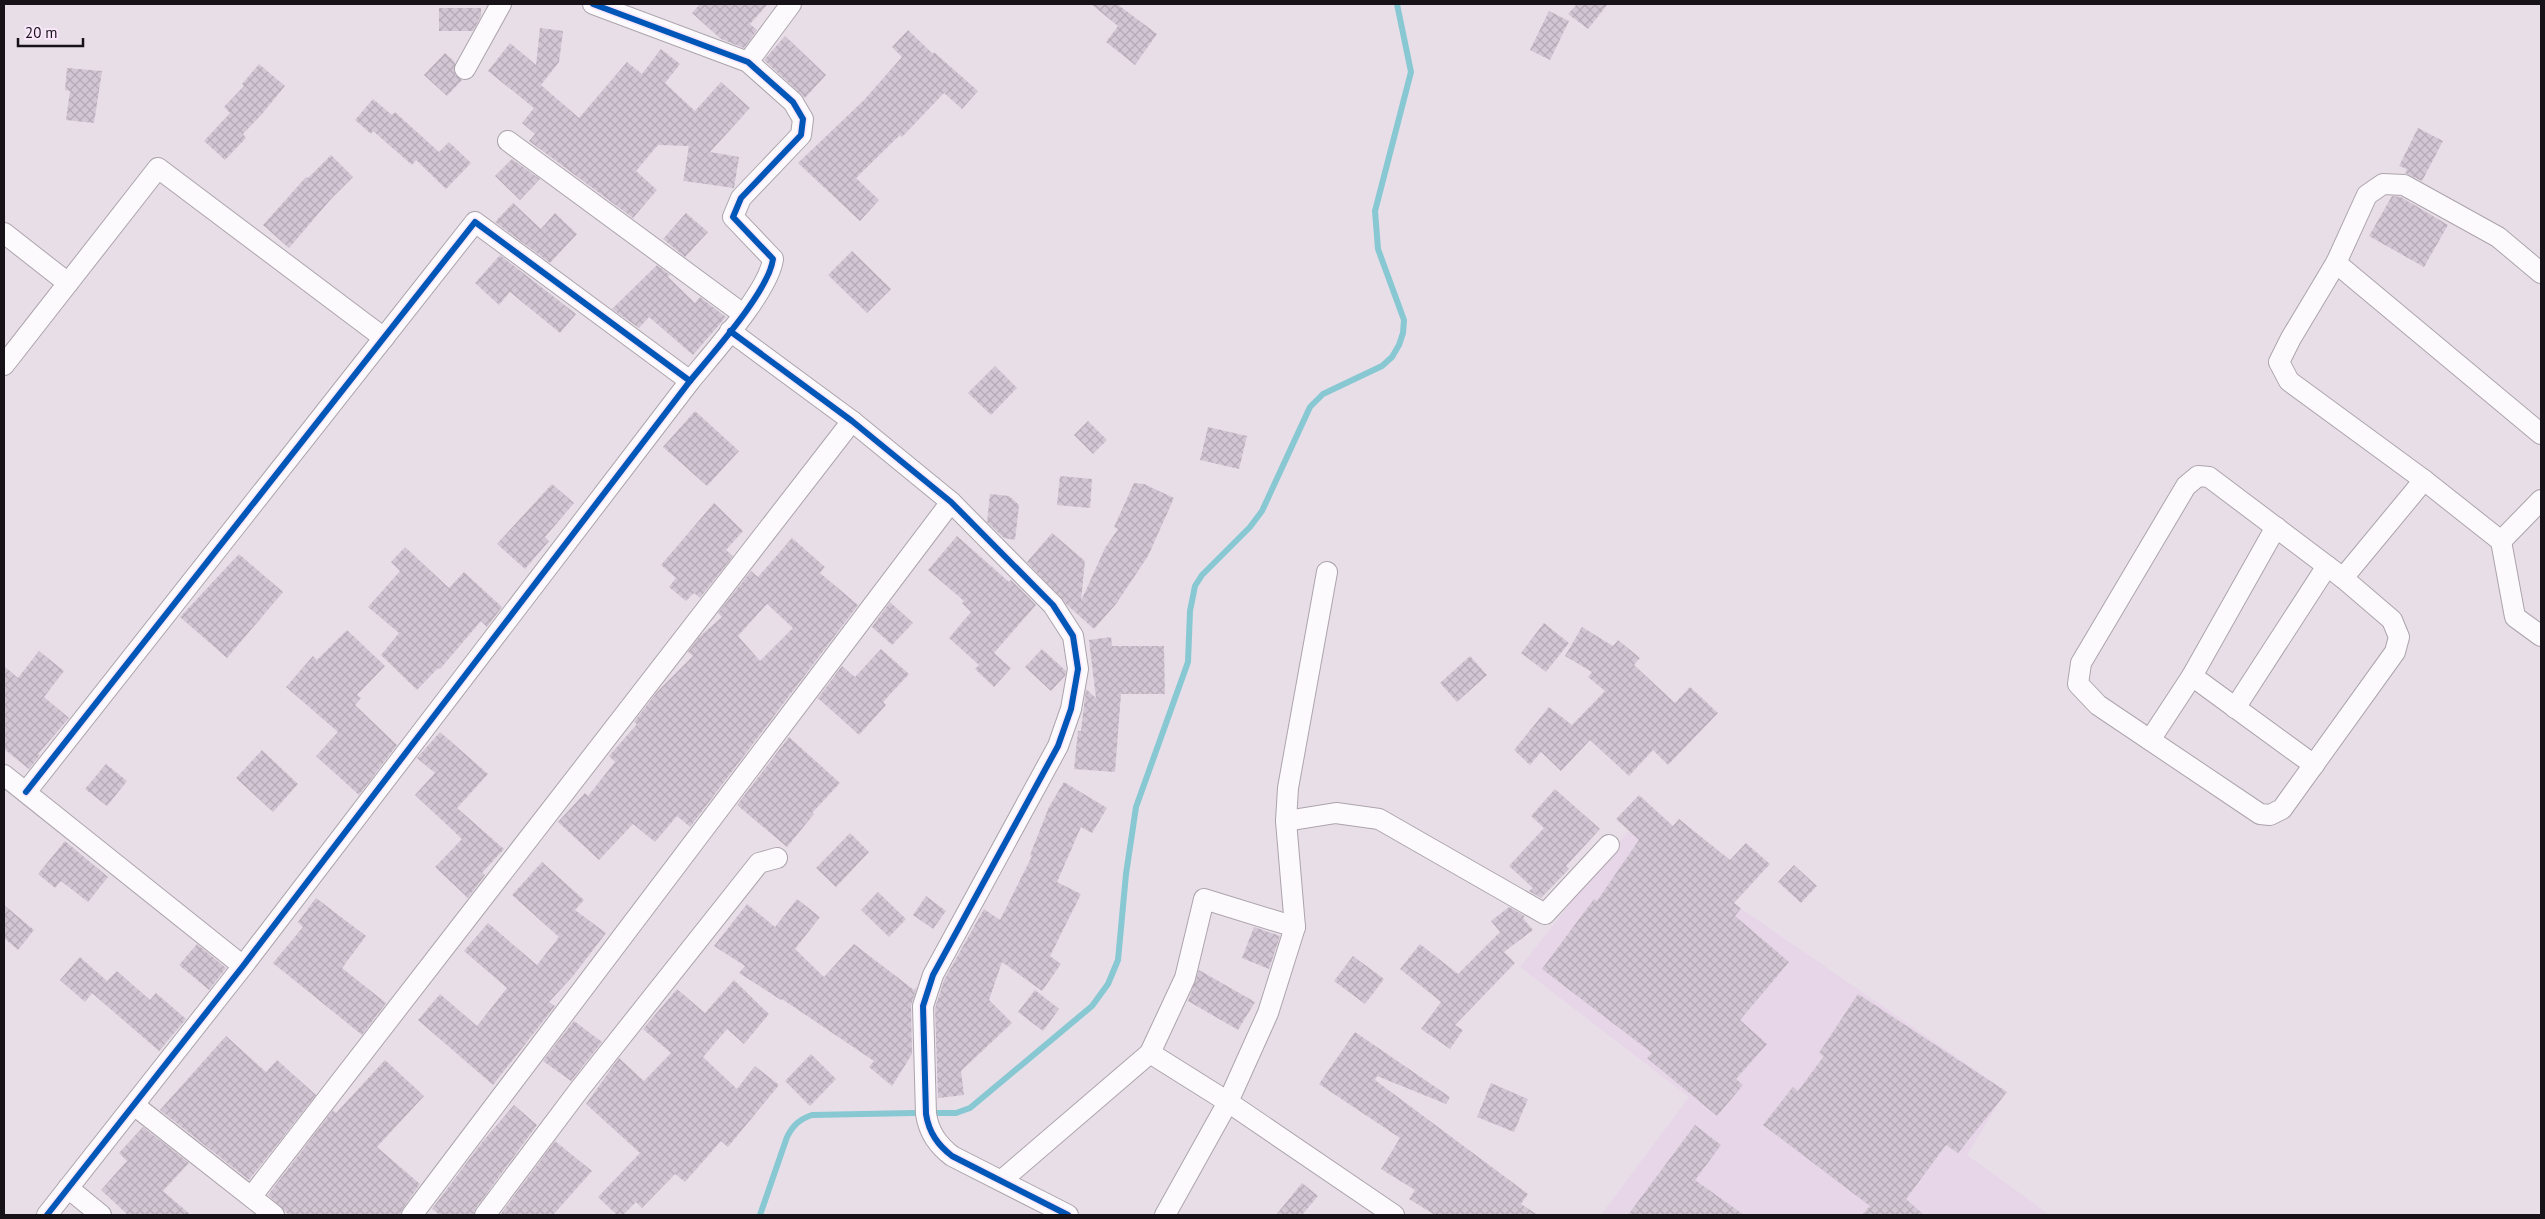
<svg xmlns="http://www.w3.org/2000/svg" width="2545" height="1219" viewBox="0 0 2545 1219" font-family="'PT Sans',sans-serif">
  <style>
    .built { fill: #e7d5e8 }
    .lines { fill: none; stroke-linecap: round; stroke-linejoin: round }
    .stream { stroke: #87c8d3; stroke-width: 6 }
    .building { fill: url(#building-cross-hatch); fill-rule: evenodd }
    .minor-casing { stroke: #aca4ac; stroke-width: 22 }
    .minor { stroke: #fcfafc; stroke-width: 20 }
    .cycleway-casing { stroke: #f9e6fa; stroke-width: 9 }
    .cycleway { stroke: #0057b8; stroke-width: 6 }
  </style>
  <defs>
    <pattern id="building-cross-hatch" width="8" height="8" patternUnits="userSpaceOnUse" patternTransform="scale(1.25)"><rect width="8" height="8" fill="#d3c6d4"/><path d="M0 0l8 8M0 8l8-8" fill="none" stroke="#b4a9b5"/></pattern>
  </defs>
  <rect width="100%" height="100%" fill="#e8dee8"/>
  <path class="built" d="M1628 831 2006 1091 1967 1155 2050 1215H1601L1689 1097 1520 967Z"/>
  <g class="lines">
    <g class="stream">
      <path d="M935 1113H956L970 1108 1092 1006 1108 984 1118 960 1126 874 1136 807 1188 662 1190 611 1195 586 1202 575 1250 527 1262 511 1310 407 1323 394 1382 366 1392 357 1399 345 1403 333 1404 320 1378 249 1375 211 1411 72 1397 4"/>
      <path d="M760 1215 787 1137C793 1125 800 1119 812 1115L914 1113"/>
    </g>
  </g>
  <g class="building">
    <path d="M700 4H768L750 24 757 30 744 48 721 39 692 13Z"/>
    <path d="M1091 4H1117L1157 34 1135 65 1106 42 1118 26Z"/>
    <path d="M1577 4H1608L1588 29 1568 14Z"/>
    <path d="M439 8H481V16L473 31H439Z"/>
    <path d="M1549 11 1569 21 1550 60 1530 50Z"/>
    <path d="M540 28 563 31 559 62 541 85 579 118 627 62 642 74 661 49 680 64 665 83 695 111 721 82 750 108 710 152 739 157 734 188 684 181 683 182 689 146 658 145 636 171 657 190 633 218 529 141 535 134 522 123 534 108 488 71 510 43 536 65Z"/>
    <path d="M908 30 933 54 934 52 978 91 962 109 944 93 902 137 900 135 856 178 879 200 860 221 798 163 864 100 902 57 892 47Z"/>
    <path d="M785 36 826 75 805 98 764 60Z"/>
    <path d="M445 53 455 62V75L462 80 447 96 424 75Z"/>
    <path d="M259 64 285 86 262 114 243 134 246 138 225 160 204 141 230 113 224 107 244 86 242 84Z"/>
    <path d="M67 68 102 71 94 123 66 120 70 91 65 90Z"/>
    <path d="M373 99 392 115 395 112 439 152 449 142 471 163 446 189 416 160 412 165 373 131 371 134 355 120Z"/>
    <path d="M2418 128 2443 141 2422 181 2405 173 2407 169 2399 166Z"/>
    <path d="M331 155 353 177 331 199 289 248 263 225 306 177 308 178Z"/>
    <path d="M512 159 540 179 520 200 495 176Z"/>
    <path d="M2392 196 2401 197 2448 225 2424 267 2369 236Z"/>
    <path d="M513 203 541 229 555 213 577 234 550 263 495 222Z"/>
    <path d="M686 213 708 232 685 257 663 239Z"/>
    <path d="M852 251 891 289 867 313 828 275Z"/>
    <path d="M500 255 576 314 560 333 510 292 499 305 475 283Z"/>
    <path d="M657 265 670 275 668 277 695 303 700 297 726 317 693 355 649 317 639 328 612 309Z"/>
    <path d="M995 366 1017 388 991 415 968 393Z"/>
    <path d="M695 411 739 451 707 486 663 447Z"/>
    <path d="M1088 421 1107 440 1093 454 1074 435Z"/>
    <path d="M1208 427 1247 436 1239 469 1200 460Z"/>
    <path d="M1060 476 1092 479 1090 508 1057 505Z"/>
    <path d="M1134 483 1144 484 1174 498 1148 556 1116 604 1094 629 1066 604 1027 562 1052 533 1085 561 1081 601 1105 548 1118 529 1114 527Z"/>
    <path d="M552 484 574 503 545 537 549 541 525 569 497 544Z"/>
    <path d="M990 494 1009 496 1019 505 1015 540 1004 538 987 522Z"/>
    <path d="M714 503 743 531 726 550 733 556 700 598 694 593 686 601 669 587 676 578 661 565Z"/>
    <path d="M957 536 1009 582 1011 580 1036 605 994 653 1011 668 994 687 975 669 979 665 949 638 971 612 962 603 964 601 928 570Z"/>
    <path d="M792 538 825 567 820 573 858 605 690 827 677 816 655 842 633 824 599 860 558 822 585 793 588 796 615 762 609 756 637 724 634 722 657 692 693 656 688 652 699 637 722 617 718 613 751 571 758 577ZM767 604 793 628 760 661 738 636Z"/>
    <path d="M405 547 449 588 464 572 502 607 487 627 481 621 440 669 438 668 417 690 381 655 399 633 368 607 400 571 391 562Z"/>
    <path d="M239 554 283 592 227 658 180 617Z"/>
    <path d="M890 602 913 623 892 645 872 627Z"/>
    <path d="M1544 623 1569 643 1546 672 1521 653Z"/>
    <path d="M1582 627 1613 646 1618 640 1640 658 1634 665 1675 703 1690 687 1718 713 1668 765 1653 750 1629 776 1590 740 1561 771 1541 752 1530 765 1514 750 1549 707 1572 725 1605 691 1588 677 1592 672 1565 656Z"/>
    <path d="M347 630 385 666 357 695 361 698 355 705 397 745 359 795 316 756 338 732 286 687 313 656 317 660Z"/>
    <path d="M1111 637 1112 646H1164L1165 694H1121L1115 772 1074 769 1078 731H1081L1086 689 1096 698 1089 640Z"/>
    <path d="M881 649 909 674 883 702 886 705 859 735 818 698 842 666 855 677Z"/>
    <path d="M1042 649 1066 671 1065 676 1051 691 1025 667Z"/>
    <path d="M39 651 64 671 44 697 69 718 38 754 40 755 29 769 4 749V666L18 678Z"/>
    <path d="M1470 656 1487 675 1457 702 1440 683Z"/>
    <path d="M440 732 488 774 457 808 504 849 482 873 485 875 468 898 435 867 462 839 415 795 435 773 417 758Z"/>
    <path d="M789 737 840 783 812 813 814 814 787 847 737 805Z"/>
    <path d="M262 750 298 784 273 812 236 778Z"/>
    <path d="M106 764 127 781 107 806 85 789Z"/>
    <path d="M1064 782 1107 808 1092 833 1081 827 1057 882 1081 894 1050 956 1061 964 1042 991 1002 962 989 1000 1012 1023 961 1071 964 1095 938 1098 935 1008 944 980 984 909 1000 920 1032 856 1030 855 1049 807Z"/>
    <path d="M1555 789 1600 829 1566 866 1569 869 1541 898 1529 891 1533 888 1509 866 1544 828 1531 816Z"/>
    <path d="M1639 795 1673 826 1679 819 1730 860 1746 843 1770 864 1734 903 1741 908 1735 916 1789 962 1740 1020 1767 1044 1736 1079 1743 1085 1717 1116 1647 1058 1652 1053 1542 969 1594 899 1597 901 1639 840 1616 819Z"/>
    <path d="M850 833 869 852 836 887 816 868Z"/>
    <path d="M65 841 108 877 88 902 61 881 55 888 38 874Z"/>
    <path d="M542 862 584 900 575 910 606 933 573 976 549 1002 555 1006 493 1085 418 1020 440 994 477 1026 507 988 464 951 488 923 537 965 559 937 512 895Z"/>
    <path d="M1794 865 1817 886 1801 903 1778 882Z"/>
    <path d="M878 892 906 919 889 937 861 910Z"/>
    <path d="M926 896 946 911 933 929 913 915Z"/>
    <path d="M316 898 366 936 342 968 386 1003 362 1035 273 963 303 927 298 922Z"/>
    <path d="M797 899 820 917 795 949 824 977 854 944 914 990 917 987 911 1006 912 1054 892 1086 869 1067 874 1061 782 999 781 1000 739 973 745 966 714 946 747 904 775 927Z"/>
    <path d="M4 905 34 930 18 950 4 938Z"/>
    <path d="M1509 907 1525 916 1523 918 1533 930 1504 952 1515 963 1455 1025 1463 1030 1450 1049 1421 1029 1441 1002 1400 969 1420 944 1458 974 1500 932 1491 921Z"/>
    <path d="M1254 927 1280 936 1269 969 1242 958Z"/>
    <path d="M197 944 226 968 209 990 179 965Z"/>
    <path d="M1353 956 1384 979 1365 1004 1334 981Z"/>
    <path d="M80 957 107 981 117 971 150 1000 156 993 186 1019 159 1051 92 993 85 1002 60 980Z"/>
    <path d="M1199 970 1255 1002 1238 1030 1188 1001Z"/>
    <path d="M734 980 769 1014 744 1044 727 1029 703 1057 737 1089 755 1066 779 1085 728 1147 721 1141 685 1182 675 1174 642 1208 636 1202 623 1215H617L598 1197 640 1153 586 1104 619 1058 644 1081 671 1053 643 1029 677 989 705 1013Z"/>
    <path d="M1035 990 1059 1009 1043 1031 1018 1012Z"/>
    <path d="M1858 994 2007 1092 1958 1153 1946 1145 1906 1199 1924 1215H1862L1870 1206 1763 1125 1793 1087 1798 1091 1824 1056 1819 1053Z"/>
    <path d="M574 1021 602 1042 571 1081 543 1061Z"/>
    <path d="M1355 1032 1450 1097 1446 1104 1377 1076 1375 1080 1528 1194 1521 1204 1538 1215H1435L1409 1199 1415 1190 1381 1169 1400 1138 1319 1084Z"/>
    <path d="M226 1036 266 1072 277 1060 316 1095 249 1180 160 1110Z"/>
    <path d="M811 1054 836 1079 810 1106 785 1081Z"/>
    <path d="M385 1060 424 1096 377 1147 420 1184 403 1208 400 1215H289L268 1195 333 1110 336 1113Z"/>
    <path d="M1491 1083 1528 1099 1514 1132 1477 1117Z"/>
    <path d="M514 1105 537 1125 476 1208 473 1215H440L432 1209 483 1141Z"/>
    <path d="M1695 1125 1721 1145 1695 1180 1744 1215H1628Z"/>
    <path d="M143 1127 189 1163 163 1191 191 1215H128L101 1190 127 1161 119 1153Z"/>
    <path d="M555 1141 592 1171 553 1215H500Z"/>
    <path d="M1302 1183 1318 1196 1302 1215H1276Z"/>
  </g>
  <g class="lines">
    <defs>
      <g id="minor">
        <path d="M748 62 791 4"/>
        <path d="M465 69 501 4"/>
        <path d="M508 141 743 314"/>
        <path d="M4 233 68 283"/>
        <path d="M2336 263 2541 434"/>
        <path d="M2541 273 2498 237 2404 185 2383 184 2367 195 2336 263 2291 338 2279 362 2289 381 2424 480 2501 541 2541 500"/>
        <path d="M730 331 852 421 951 502 1053 605 1073 636 1078 669 1071 709 1058 746 933 975 923 1006 926 1114C929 1133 938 1145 952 1156L1068 1215"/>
        <path d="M4 365 158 168 384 338"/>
        <path d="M2198 476 2209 477 2343 578 2392 620 2399 637 2395 652 2282 809 2270 815 2260 814 2098 705 2078 684 2081 663 2186 486Z"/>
        <path d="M2501 541 2515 617 2541 636"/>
        <path d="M2343 578 2424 480"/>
        <path d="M2192 676 2314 765"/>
        <path d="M2235 708 2327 566"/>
        <path d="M2150 740 2192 676 2276 527"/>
        <path d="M4 775 243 966"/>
        <path d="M26 792 475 222 690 381"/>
        <path d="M1286 821 1336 813 1379 819 1545 914 1609 845"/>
        <path d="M1150 1053 1228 1102 1394 1215"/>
        <path d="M134 1105 274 1215"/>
        <path d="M1002 1180 1150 1053 1185 978 1204 899 1295 927"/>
        <path d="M68 1188 101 1215"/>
        <path d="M252 1196 852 421"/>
        <path d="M47 1215 243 966 690 381C712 354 769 291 773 259L733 217 741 198 801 135 803 119 793 102 748 62 593 4"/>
        <path d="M412 1215 951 502"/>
        <path d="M485 1215 579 1090 759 863 777 858"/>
        <path d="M1165 1215 1228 1102 1268 1013 1295 927 1286 821 1288 788 1327 572"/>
      </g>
    </defs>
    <use href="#minor" class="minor-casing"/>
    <use href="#minor" class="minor"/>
    <defs>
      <g id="cycleway">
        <path d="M730 331 852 421 951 502 1053 605 1073 636 1078 669 1071 709 1058 746 933 975 923 1006 926 1114C929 1133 938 1145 952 1156L1068 1215"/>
        <path d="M26 792 475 222 690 381"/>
        <path d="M47 1215 243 966 690 381C712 354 769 291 773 259L733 217 741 198 801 135 803 119 793 102 748 62 593 4"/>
      </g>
    </defs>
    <use href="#cycleway" class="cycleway-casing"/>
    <use href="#cycleway" class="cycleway"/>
  </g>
  <rect width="2545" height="1219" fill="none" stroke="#171118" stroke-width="10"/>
  <path d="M18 38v8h65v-8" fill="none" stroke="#171118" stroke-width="2.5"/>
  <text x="25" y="38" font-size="15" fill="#171118" stroke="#f9e6fa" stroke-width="4" paint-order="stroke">20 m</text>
</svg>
